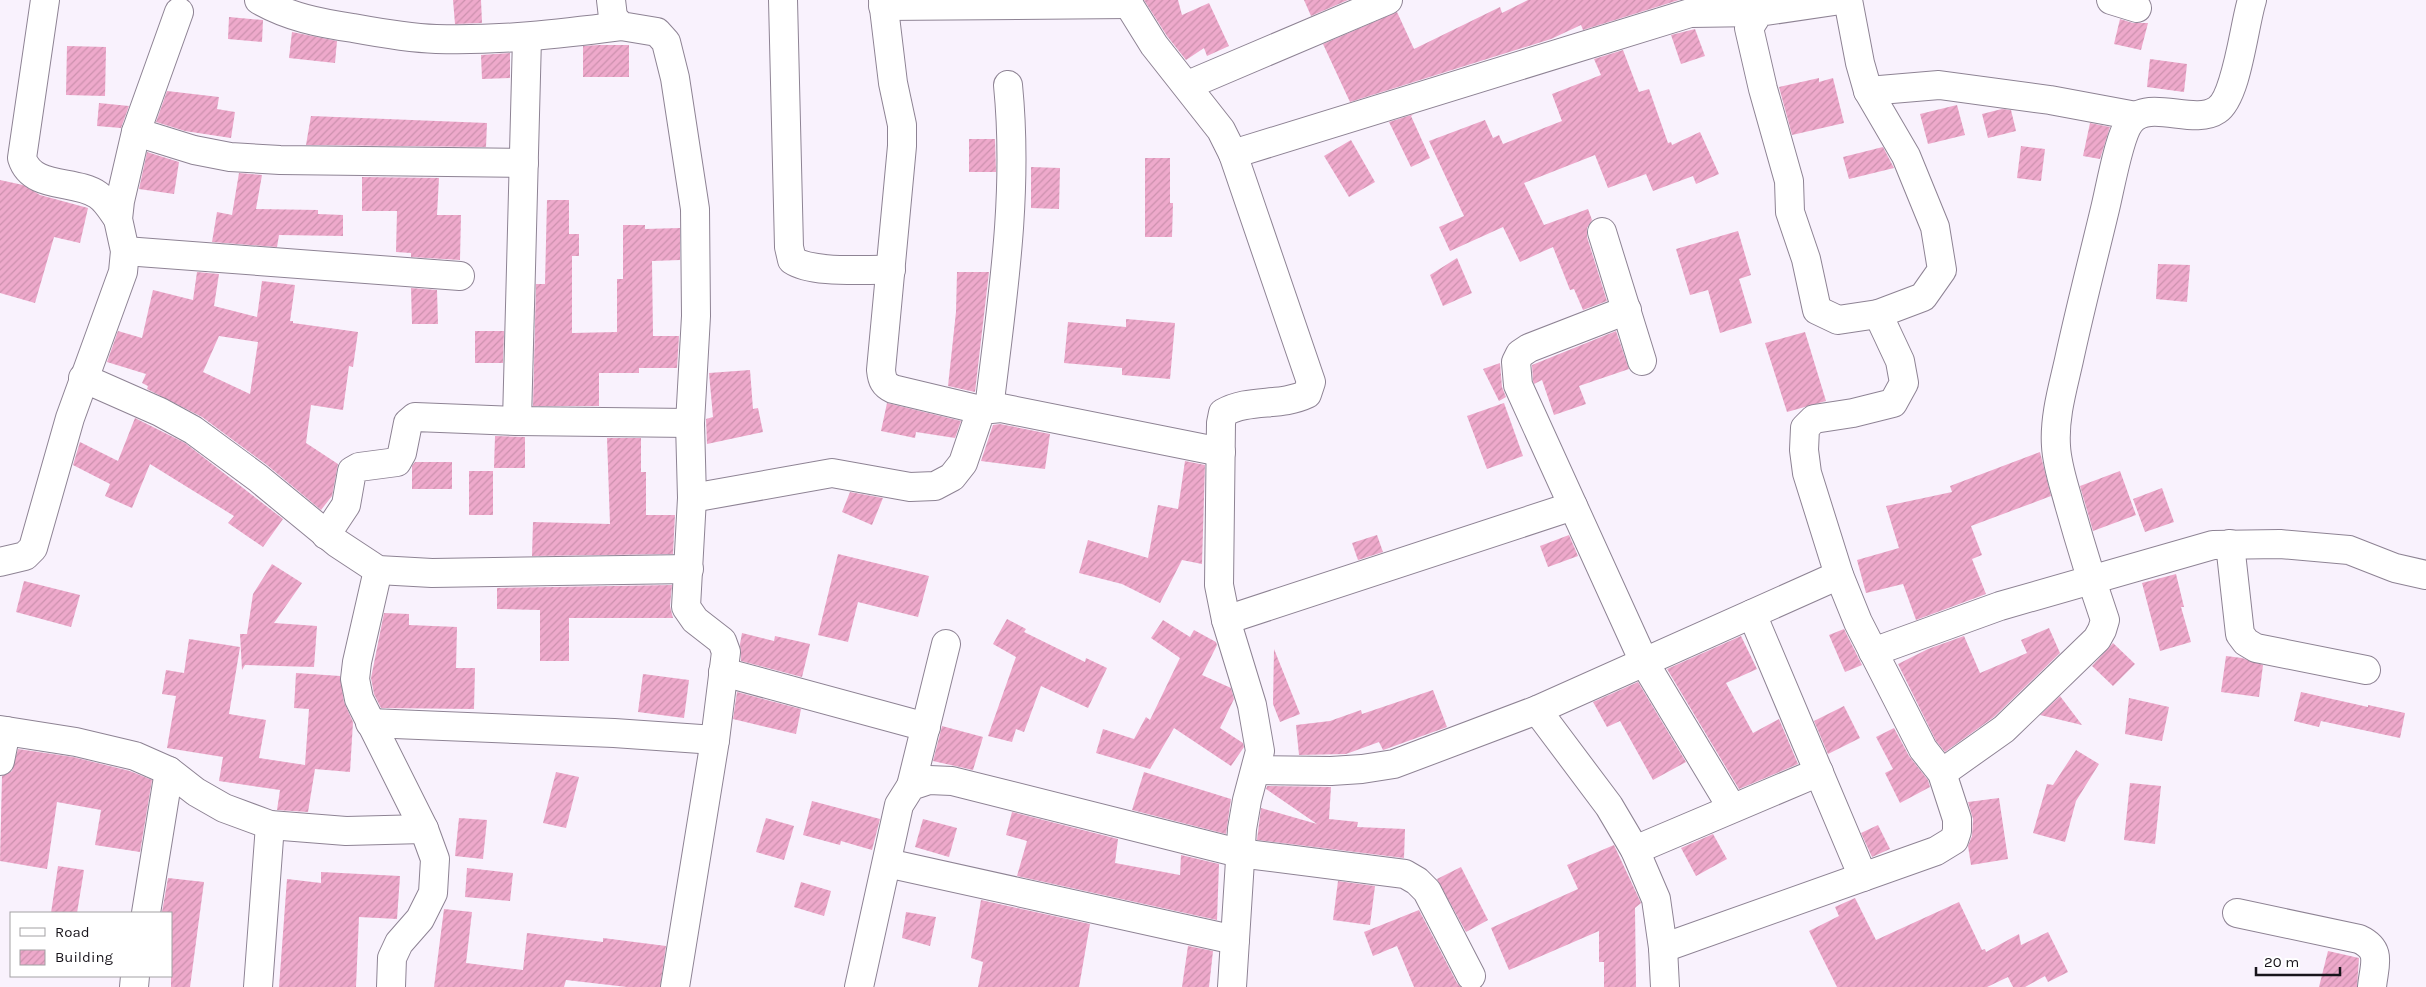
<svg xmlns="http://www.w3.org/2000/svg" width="2426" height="987" viewBox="0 0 2426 987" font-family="Karla,sans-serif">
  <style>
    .building { fill: url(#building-hatch); fill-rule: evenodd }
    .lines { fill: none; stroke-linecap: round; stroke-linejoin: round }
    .street-casing { stroke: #8e8394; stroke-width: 30 }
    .street { stroke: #fff; stroke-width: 28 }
  </style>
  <defs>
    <pattern id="building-hatch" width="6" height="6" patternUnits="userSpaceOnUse" patternTransform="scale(1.25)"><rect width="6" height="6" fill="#eea9cb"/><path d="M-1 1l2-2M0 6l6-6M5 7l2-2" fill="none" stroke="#cc91ae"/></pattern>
  </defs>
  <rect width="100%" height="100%" fill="#f9f2fd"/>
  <g class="building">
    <path d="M453 0H481L482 23 455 24Z"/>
    <path d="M1144 0H1178L1182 15 1209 3 1229 46 1207 56 1204 48 1186 60 1167 36Z"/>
    <path d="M1304 0H1348L1311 16Z"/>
    <path d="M1528 0H1679L1583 30 1581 25 1551 39 1350 102 1323 44 1397 12 1414 49 1500 7 1502 13Z"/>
    <path d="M229 17 263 20 262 42 228 39Z"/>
    <path d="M2120 19 2133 23H2148L2141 50 2114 44Z"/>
    <path d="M1695 29 1705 56 1681 64 1671 35Z"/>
    <path d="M292 32 337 41 335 63 289 58Z"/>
    <path d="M599 45H629V77H583V46Z"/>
    <path d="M67 46 106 47 105 96 66 95Z"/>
    <path d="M1623 50 1639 92 1649 89 1668 143 1671 142 1672 145 1700 132 1719 174 1696 184 1693 176 1653 191 1646 174 1608 188 1595 155 1524 183 1544 225 1588 209 1592 220 1587 228V237L1607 301 1583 310 1574 289 1570 290 1553 247 1520 262 1503 227 1450 251 1439 227 1464 216 1429 141 1485 120 1493 138 1499 135 1503 144 1562 121 1552 94 1601 75 1594 59Z"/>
    <path d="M510 53V78L482 79 481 55Z"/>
    <path d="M2150 59 2187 64 2184 92 2147 87Z"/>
    <path d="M1819 78V82L1833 78 1844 123 1792 135 1779 87Z"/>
    <path d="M167 91 219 97 217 109 235 112 231 138 185 131 156 122Z"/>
    <path d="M99 103 129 106 121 128 97 126Z"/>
    <path d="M1957 105 1965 135 1928 144 1920 114Z"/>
    <path d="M2002 109 2011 110 2016 131 1988 138 1982 114Z"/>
    <path d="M1414 114 1411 116 1430 158 1411 167 1389 122Z"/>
    <path d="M311 116 487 123 486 147 306 145Z"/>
    <path d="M2090 123 2110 127 2100 159 2083 156Z"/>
    <path d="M969 139H995L996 172H969Z"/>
    <path d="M1351 140 1375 182 1349 197 1324 156Z"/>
    <path d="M2021 146 2045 149 2041 181 2017 178Z"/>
    <path d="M1883 147 1894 168 1849 179 1843 157Z"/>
    <path d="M147 152 179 162 174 194 139 189Z"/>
    <path d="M1145 158H1170V203H1173L1172 237H1145Z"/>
    <path d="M1031 167 1060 168 1059 209 1031 208Z"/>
    <path d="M239 173 262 175 256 209 318 210V214L343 215V236L279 235 277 247 212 242 217 212 232 215Z"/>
    <path d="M362 177 439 178 437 215H461L460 260 411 257V253L396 252 397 211H362Z"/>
    <path d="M0 180 23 185 40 195 88 208 80 243 54 237 35 303 0 293Z"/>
    <path d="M547 200H569V234H579V256H572V333L617 332V279H623V225H645V229L680 228V260L652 261 653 336H679L677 368H639V373H599V406H533L536 284H545Z"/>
    <path d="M1738 231 1751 275 1739 279 1752 323 1720 333 1708 290 1690 295 1676 249Z"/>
    <path d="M1457 258 1472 293 1443 306 1430 275Z"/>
    <path d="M2158 264 2190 265 2187 302 2156 299Z"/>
    <path d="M197 272 219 274 214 306 257 317 262 281 295 285 290 321H293V323L358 332 353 367 349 366 343 410 311 405 306 443 338 464 332 496 321 510 267 465 202 417 147 389 148 386 142 383 146 374 107 362 118 331 142 338 153 290 193 300ZM219 336 258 342 250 394 203 372Z"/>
    <path d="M957 272H989L975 392 948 386 956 312Z"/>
    <path d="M411 288 437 290 438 324H412Z"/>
    <path d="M1126 319 1175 323 1170 379 1122 375V368L1064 363 1068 322 1126 327Z"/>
    <path d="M475 331H504L503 363H475Z"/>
    <path d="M1616 331 1629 369 1579 386 1586 404 1554 415 1542 380 1534 384 1533 381 1532 365Z"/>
    <path d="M1805 332 1826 401 1787 412 1765 343Z"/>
    <path d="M1500 363 1502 387 1506 397 1499 401 1483 369Z"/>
    <path d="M750 370 753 409 758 408 763 432 707 444 706 419 713 417 709 373Z"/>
    <path d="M887 403 961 421 955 438 916 432 915 438 881 431Z"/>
    <path d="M1504 403 1523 456 1487 469 1467 416Z"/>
    <path d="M135 418 185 443 283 519 263 547 228 523 234 516 150 464 132 508 105 496 110 484 73 465 80 442 118 461Z"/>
    <path d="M1000 424 1050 434 1045 469 981 461 993 425Z"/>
    <path d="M495 436 525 437V468H494Z"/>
    <path d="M607 438H641V472H646V515H675L673 554 532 556 533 522 610 524Z"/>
    <path d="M2040 452 2051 496 1971 526 1982 555 1972 559 1986 594 1916 620 1903 584 1866 593 1857 560 1899 548 1886 506 1952 492 1950 486Z"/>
    <path d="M1185 461 1205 465 1202 564 1182 560 1160 603 1122 584 1079 573 1088 540 1148 558 1158 505 1178 509Z"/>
    <path d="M415 462H452V489H412V466Z"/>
    <rect x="469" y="471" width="24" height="44"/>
    <path d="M2120 471 2136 515 2093 531 2080 486Z"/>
    <path d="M2162 488 2174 522 2145 532 2133 499Z"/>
    <path d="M850 492 883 498 872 525 842 512Z"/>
    <path d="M1377 535 1383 552 1358 560 1352 543Z"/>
    <path d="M1569 535 1578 556 1548 567 1540 546Z"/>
    <path d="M838 554 929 576 918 617 858 602 848 642 818 635Z"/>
    <path d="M272 564 302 583 274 623 317 626 314 667 245 665 242 670 240 634H247L253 594Z"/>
    <path d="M2176 574 2184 607H2181L2191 642 2160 651 2142 583Z"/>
    <path d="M24 581 80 595 71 627 16 612Z"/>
    <path d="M672 585 670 606 673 618H569V661H540V610L497 609V588Z"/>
    <path d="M384 613 409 614V625L457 627 456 668H475L474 709 381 708 374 694 371 678Z"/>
    <path d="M1007 619 1026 629 1024 632 1085 662 1086 658 1107 668 1088 708 1041 686 1024 732 1016 729 1012 742 988 736 1016 657 993 644Z"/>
    <path d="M1163 620 1190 637 1194 630 1216 642 1217 645 1202 675 1231 688 1234 699 1220 728 1243 743 1244 747 1231 766 1174 728 1150 769 1096 753 1103 729 1134 739 1146 717 1150 720 1180 658 1151 638Z"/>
    <path d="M2049 628 2060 653 1994 717 1945 752 1936 741 1898 664 1928 649 1964 636 1980 673 2027 653 2021 640Z"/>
    <path d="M1844 629 1862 665 1845 672 1829 635Z"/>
    <path d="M742 633 774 641 775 636 810 644 802 677 741 661 740 644Z"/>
    <path d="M1741 636 1757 669 1726 683 1753 733 1779 719 1798 764 1739 789 1667 669Z"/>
    <path d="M189 639 240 647 229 714 266 720 259 758 305 765 309 709 294 708 296 673 340 676 344 702 353 722 350 772 315 769 308 812 277 810 280 790 219 781 223 757 167 748 176 696 162 694 166 670 184 673Z"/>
    <path d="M2113 643 2135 664 2113 686 2092 666Z"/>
    <path d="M1274 649 1300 714 1280 722 1273 704Z"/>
    <path d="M2226 656 2242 658 2263 665 2259 697 2221 692Z"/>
    <path d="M643 674 689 680 684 718 638 712Z"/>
    <path d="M1638 682 1686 762 1653 780 1620 721 1607 727 1593 702Z"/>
    <path d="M1433 690 1447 727 1386 749 1383 750 1379 742 1346 754 1299 755 1296 725 1330 721 1361 710 1362 714Z"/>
    <path d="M737 692 801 709 796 734 733 719Z"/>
    <path d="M2301 692 2368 707V705L2405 713 2400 738 2321 721 2319 727 2294 721Z"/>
    <path d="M2060 696 2082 725 2040 715Z"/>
    <path d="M2129 698 2169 707 2162 741 2125 734Z"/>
    <path d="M1844 706 1860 738 1828 754 1814 721Z"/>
    <path d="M942 726 983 737 973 770 933 761Z"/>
    <path d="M1894 728 1909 756 1928 780 1930 787 1900 803 1885 773 1893 769 1876 737Z"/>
    <path d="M18 749 73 757 130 771 152 780 140 852 95 845 101 810 57 802 47 869 0 861 2 776 12 771Z"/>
    <path d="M2076 750 2099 764 2076 801 2065 842 2033 833 2047 784 2053 785Z"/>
    <path d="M556 772 579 777 566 828 543 823Z"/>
    <path d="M1144 772 1231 799 1226 834 1132 810Z"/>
    <path d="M2130 783 2161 786 2155 844 2124 840Z"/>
    <path d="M1267 786 1331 787 1329 819 1358 822 1357 827 1405 829 1404 858 1257 840 1261 808 1317 824 1266 789Z"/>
    <path d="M1999 798 2008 859 1971 865 1968 846 1972 836 1973 819 1968 802Z"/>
    <path d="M812 801 880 819 872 850 841 841 840 845 803 835Z"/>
    <path d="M1012 812 1118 839 1115 863 1180 875 1181 855 1219 864 1217 920 1017 876 1027 841 1006 835Z"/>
    <path d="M459 818 487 820 483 859 455 856Z"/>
    <path d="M766 818 794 826 784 860 756 852Z"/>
    <path d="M923 819 957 828 949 857 915 847Z"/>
    <path d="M1878 825 1890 849 1872 857 1861 833Z"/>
    <path d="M1713 834 1727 859 1696 876 1681 848Z"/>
    <path d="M1614 845 1641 903 1635 908 1636 987H1604V962H1599V931L1509 970 1491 928 1578 889 1567 865Z"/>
    <path d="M58 866 84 870 77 913H51Z"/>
    <path d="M1461 867 1488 920 1466 932 1437 879Z"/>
    <path d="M467 868 513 873 510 901 465 897Z"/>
    <path d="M321 872 400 876 397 919 359 917 356 987H279L287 879 321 883Z"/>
    <path d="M168 878 204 882 190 987H171V913L162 912Z"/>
    <path d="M1338 881 1375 886 1370 925 1333 920Z"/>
    <path d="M801 882 831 891 824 916 794 907Z"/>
    <path d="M1855 898 1876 940 1959 902 1982 950 1985 949 1986 952 2019 934 2021 945 2048 932 2068 972 2048 982 2045 976 2025 987H2013L2008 977 1987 987H1837L1809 931 1839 916 1835 907Z"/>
    <path d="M981 900 1090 924 1079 987H978L983 962 971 958Z"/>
    <path d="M444 909 472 912 466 963 523 970 527 933 603 942V938L666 946 660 987H627L566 980 564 987H434Z"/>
    <path d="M1419 910 1457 983 1461 987H1414L1397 946 1373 956 1364 932Z"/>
    <path d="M906 912 936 917 930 946 902 938Z"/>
    <path d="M1188 946 1213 951 1209 987H1182Z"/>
    <path d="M2328 951 2359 958 2357 987H2319Z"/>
  </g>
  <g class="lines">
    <defs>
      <g id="street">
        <path d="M45 0 22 158C32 190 75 179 98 195 107 201 112 211 118 219"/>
        <path d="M259 0C289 17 319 23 353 28 380 33 408 38 436 39 498 41 559 34 621 26"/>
        <path d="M611 0 613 17 621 26 657 32 666 42 675 78 695 209 696 316 690 423 692 498 686 607 695 620 722 641 726 652 715 740 675 987"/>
        <path d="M783 0 789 247 792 260C813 274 865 269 891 270"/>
        <path d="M883 0 893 83 902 125V146L881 370C882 380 884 385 893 389L981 410"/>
        <path d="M1126 0 1154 45 1221 130 1233 154 1311 382 1307 394C1280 407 1249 398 1223 413L1221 423 1219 585 1226 620 1252 705 1260 751 1247 800 1242 829 1232 987"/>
        <path d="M1841 0 1759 12 1749 28 1763 89 1789 181 1790 212 1806 259 1817 310 1838 320 1878 314"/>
        <path d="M2111 0 2137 8"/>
        <path d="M883 6 1129 4"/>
        <path d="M1188 85 1388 0"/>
        <path d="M1868 91 1939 85 2050 100 2136 116"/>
        <path d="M136 132 194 150 230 157 280 160 524 163"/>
        <path d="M1233 154 1690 13 1759 12"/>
        <path d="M1602 232 1642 361"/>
        <path d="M125 251 460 276"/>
        <path d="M1627 310 1529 348 1520 354 1516 362 1518 385 1644 662 1732 808"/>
        <path d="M83 378 160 412 193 430 258 478 337 543 378 570 432 573 689 569"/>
        <path d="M989 409C1002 300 1019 195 1008 85"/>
        <path d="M517 421 527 38"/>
        <path d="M692 498 832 473 910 487 935 486 952 477 963 463 981 410 1001 408 1221 452"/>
        <path d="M326 535 346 505 352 471 359 467 397 462 402 453 408 423 415 417 517 421 690 423"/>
        <path d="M2230 544 2240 634 2246 642 2256 648 2366 670"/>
        <path d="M0 562 25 556 33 548 70 418 123 272 125 251 118 219 120 201 136 132 179 12"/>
        <path d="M378 570 357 662 355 679 359 699 424 829 435 859 433 893 420 919 399 943 392 958 391 987"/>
        <path d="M1752 614 1863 877"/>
        <path d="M1226 620 1573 506"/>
        <path d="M1873 652 2000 606 2213 545 2280 544 2349 550 2395 568 2426 575"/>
        <path d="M723 672 926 727"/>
        <path d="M1537 710 1609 806 1635 850 1656 899 1663 948 1665 987"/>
        <path d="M370 723 614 733 715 740"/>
        <path d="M0 730 76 742 135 756 169 771 196 792 224 808 270 825 346 831 424 829"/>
        <path d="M0 761 6 731"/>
        <path d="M1256 770 1331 771 1362 769 1394 764 1537 710 1839 575"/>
        <path d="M1942 773 2004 729 2097 639 2102 630 2105 620C2092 582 2080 543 2069 504 2064 485 2057 466 2056 446 2054 417 2063 387 2069 360 2080 309 2093 259 2105 209 2110 189 2119 136 2130 122 2148 98 2194 126 2217 110 2237 97 2244 25 2252 0"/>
        <path d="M911 786 946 644"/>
        <path d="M1635 850 1819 772"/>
        <path d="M887 863 1235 940"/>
        <path d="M146 913 169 771"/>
        <path d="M2237 913 2359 939C2383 950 2374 965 2372 987"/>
        <path d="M1663 948 1936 851 1954 840 1957 831V819L1942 773 1923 749 1858 622 1839 575 1807 473 1804 450 1805 428 1814 419 1853 413 1893 403 1904 383 1900 361 1878 314 1923 297 1942 270 1935 227 1906 156 1868 91 1860 63 1848 0"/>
        <path d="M134 987 135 976"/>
        <path d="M258 987 270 825"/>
        <path d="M859 987 899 805 911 786 929 780 952 781 1239 853 1405 874 1417 881 1427 891 1471 976"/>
      </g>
    </defs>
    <use href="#street" class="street-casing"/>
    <use href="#street" class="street"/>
  </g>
  <rect x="10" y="912" width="162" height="65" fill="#ffffff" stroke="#a3a1a4"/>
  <rect x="20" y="928" width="25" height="8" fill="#ffffff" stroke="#a3a1a4"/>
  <text x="55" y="937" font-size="15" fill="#19151c">Road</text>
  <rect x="20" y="950" width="25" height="15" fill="url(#building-hatch)" stroke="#a3a1a4"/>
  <text x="55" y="962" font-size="15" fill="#19151c">Building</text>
  <path d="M2256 967v8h84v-8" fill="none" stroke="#19151c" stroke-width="2.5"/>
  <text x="2264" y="967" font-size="15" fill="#19151c" stroke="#ffffff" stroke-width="4" paint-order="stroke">20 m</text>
</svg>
